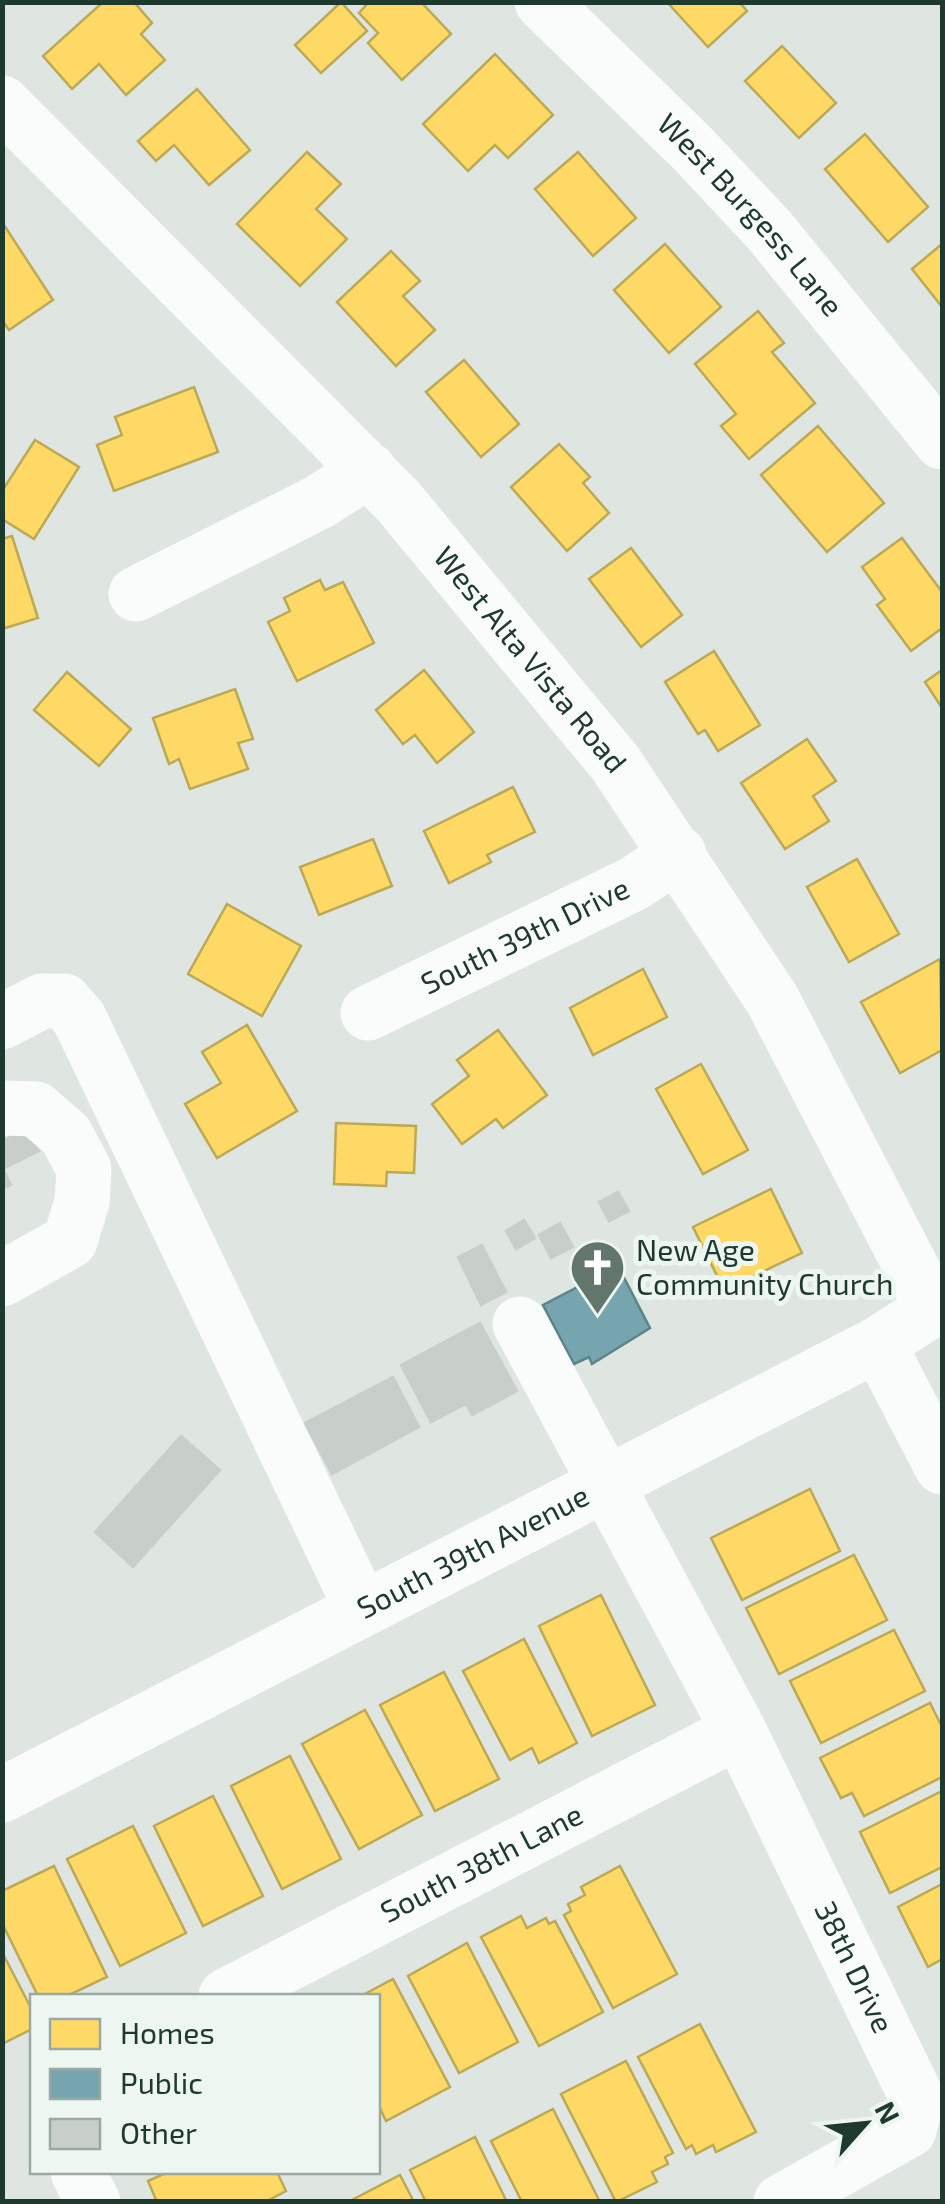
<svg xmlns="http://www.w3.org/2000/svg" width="945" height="2204" viewBox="0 0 945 2204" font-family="'Exo 2',sans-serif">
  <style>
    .homes { fill: #ffd966; stroke: #bca955; stroke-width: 2.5 }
    .public { fill: #76a5af; stroke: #5c8588; stroke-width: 2.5 }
    .building { fill: #c8cfcb; stroke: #c8cfcb; stroke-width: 2.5 }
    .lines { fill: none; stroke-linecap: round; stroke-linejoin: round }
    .minor { stroke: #fafbfb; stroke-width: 55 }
    .labels { text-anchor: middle; stroke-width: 10; stroke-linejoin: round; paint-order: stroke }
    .street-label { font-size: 30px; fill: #1e392e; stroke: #edf6f0 }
    .poi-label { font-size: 30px; fill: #1e392e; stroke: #edf6f0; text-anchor: start }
  </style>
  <rect width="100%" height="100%" fill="#dfe6e2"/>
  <g class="homes">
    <path d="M103 2H134L152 23 141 34 165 60 126 95 99 64 72 89 43 56Z"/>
    <path d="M341 2 367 31 321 73 295 45Z"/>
    <path d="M369 2H421L451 34 402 80 368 43 378 33 359 13Z"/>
    <path d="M667 2H739L747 11 708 47Z"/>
    <path d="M782 46 836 103 799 138 745 81Z"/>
    <path d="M495 54 553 115 508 158 495 145 468 171 423 124Z"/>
    <path d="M197 89 250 150 209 185 174 145 156 161 138 141Z"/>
    <path d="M865 134 928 207 888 242 825 169Z"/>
    <path d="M307 152 341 184 316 209 347 239 300 286 237 224Z"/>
    <path d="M578 152 636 218 593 256 535 189Z"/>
    <path d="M2 222 53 300 9 330 2 320Z"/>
    <path d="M665 244 721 307 669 353 614 290Z"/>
    <path d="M942 244V307L912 269Z"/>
    <path d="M391 251 420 281 403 296 435 330 396 366 337 302Z"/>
    <path d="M758 311 784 343 772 352 815 403 749 459 721 426 736 414 695 364Z"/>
    <path d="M464 360 519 424 481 457 426 392Z"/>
    <path d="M194 387 218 452 114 491 97 445 122 435 115 417Z"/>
    <path d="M818 426 884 503 827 552 761 475Z"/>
    <path d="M35 440 79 467 34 539 2 519V491Z"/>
    <path d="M559 444 590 477 583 483 609 513 567 551 511 487Z"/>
    <path d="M12 536 38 618 2 629V539Z"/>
    <path d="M902 538 942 592V628L911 651 877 605 885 599 862 567Z"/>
    <path d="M631 548 682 615 641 647 589 579Z"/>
    <path d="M320 580 325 590 343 582 374 643 297 681 268 622 290 611 284 598Z"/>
    <path d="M714 651 760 725 718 751 705 730 698 734 665 682Z"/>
    <path d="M424 670 474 732 437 763 415 735 403 744 376 710Z"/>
    <path d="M942 670V708L925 682Z"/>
    <path d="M67 672 131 729 99 766 34 710Z"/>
    <path d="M235 689 253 739 238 743 248 769 190 789 179 759 169 764 153 718Z"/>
    <path d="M807 739 836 781 813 796 829 821 785 849 741 783Z"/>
    <path d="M513 787 535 832 487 855 491 862 449 883 424 831Z"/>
    <path d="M373 839 392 886 319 915 300 867Z"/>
    <path d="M857 859 899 934 849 962 807 887Z"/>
    <path d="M227 904 301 946 262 1016 188 974Z"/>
    <path d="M940 959 942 1050 900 1073 861 1002Z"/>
    <path d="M643 969 667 1017 593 1055 570 1008Z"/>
    <path d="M247 1025 297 1111 217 1158 185 1104 221 1083 202 1052Z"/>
    <path d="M498 1030 547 1095 503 1128 496 1119 462 1144 432 1104 469 1076 457 1060Z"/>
    <path d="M701 1064 748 1150 703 1174 656 1089Z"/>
    <path d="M336 1123 416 1126 414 1173 387 1172 386 1186 334 1184Z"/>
    <path d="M771 1189 802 1253 724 1290 693 1227Z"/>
    <path d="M810 1489 840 1551 742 1600 711 1538Z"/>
    <path d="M854 1555 887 1620 779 1674 746 1608Z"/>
    <path d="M601 1595 655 1705 592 1736 539 1626Z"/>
    <path d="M894 1630 925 1691 821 1743 790 1681Z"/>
    <path d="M524 1639 577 1743 539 1763 532 1748 510 1760 463 1671Z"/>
    <path d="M444 1672 499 1779 435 1811 380 1705Z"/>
    <path d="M930 1703 942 1727V1777L864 1816 852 1793 841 1798 820 1758Z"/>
    <path d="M365 1710 422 1815 359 1849 302 1744Z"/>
    <path d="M290 1756 341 1859 282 1889 231 1786Z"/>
    <path d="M942 1791V1867L890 1893 860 1832Z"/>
    <path d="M213 1796 263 1896 203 1926 154 1826Z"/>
    <path d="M133 1826 186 1933 120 1966 67 1859Z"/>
    <path d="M54 1866 107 1977 67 1996H38L2 1923V1891Z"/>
    <path d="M620 1866 677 1974 613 2008 564 1915 571 1911 568 1904 585 1895 581 1887Z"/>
    <path d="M942 1884V1959L928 1967 898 1907Z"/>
    <path d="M521 1916 527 1928 546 1918 549 1924 555 1921 603 2012 539 2046 481 1937Z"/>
    <path d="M467 1943 518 2042 459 2073 408 1976Z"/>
    <path d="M2 1952 32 2010V2029L2 2044Z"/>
    <path d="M393 1979 450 2087 386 2121 378 2104V1996H361Z"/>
    <path d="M700 2024 756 2132 716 2152 713 2145 696 2154 692 2145 686 2149 638 2057Z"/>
    <path d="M626 2061 673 2153 665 2157 668 2164 652 2172 657 2182 616 2202 561 2094Z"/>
    <path d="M553 2109 600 2202H522L491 2141Z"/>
    <path d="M475 2137 507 2202H426L410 2170Z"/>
    <path d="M168 2172H277L286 2191 265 2202H157L148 2181Z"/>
    <path d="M400 2175 414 2202H348Z"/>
  </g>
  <path class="public" d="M618 1266 650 1328 592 1364 589 1357 574 1364 543 1305Z"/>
  <g class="building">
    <path d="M28 1129 39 1151 3 1169 11 1185 2 1189V1141Z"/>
    <path d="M618 1192 629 1211 609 1221 599 1202Z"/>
    <path d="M524 1220 535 1238 516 1249 506 1231Z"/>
    <path d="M560 1223 573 1247 551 1258 539 1235Z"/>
    <path d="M482 1245 506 1292 481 1305 458 1257Z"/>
    <path d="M480 1323 517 1391 472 1415 466 1404 431 1422 401 1365Z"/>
    <path d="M393 1377 419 1427 332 1474 305 1423Z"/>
    <path d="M181 1436 220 1470 133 1567 95 1532Z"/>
  </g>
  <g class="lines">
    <g class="minor">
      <path id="s1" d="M542 2 692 148 769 230 942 442"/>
      <path id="s2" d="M2 103 398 501 616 764 772 999 933 1309"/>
      <path d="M136 594 319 502 369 470"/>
      <path id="s3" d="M368 1013 633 884 679 854"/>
      <path d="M2 1022 42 1001H64L79 1018 362 1609"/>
      <path d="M2 1108 36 1109 66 1135 84 1169 82 1202 70 1241 2 1279"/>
      <path id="s4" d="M520 1324 739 1731 917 2098 909 2130 781 2202"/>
      <path d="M878 1344 942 1467"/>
      <path id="s5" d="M2 1795 878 1344 942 1303"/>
      <path id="s6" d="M226 1996 739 1731"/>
      <path d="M78 2172 93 2202"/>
    </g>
  </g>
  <defs>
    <symbol id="church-pin" viewBox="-11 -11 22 30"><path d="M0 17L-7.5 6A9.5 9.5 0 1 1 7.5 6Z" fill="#62766d" stroke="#edf6f0"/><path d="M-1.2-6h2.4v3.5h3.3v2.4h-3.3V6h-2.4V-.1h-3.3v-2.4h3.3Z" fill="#fff"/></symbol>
  </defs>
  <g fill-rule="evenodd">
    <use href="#church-pin" x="566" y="1236" width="63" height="86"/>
  </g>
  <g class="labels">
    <g class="street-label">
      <text dy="10" stroke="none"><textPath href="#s1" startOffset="298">West Burgess Lane</textPath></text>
      <text dy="10" stroke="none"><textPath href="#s2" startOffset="768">West Alta Vista Road</textPath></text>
      <text dy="10" stroke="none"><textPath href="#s3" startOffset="175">South 39th Drive</textPath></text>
      <text dy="10" stroke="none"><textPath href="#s5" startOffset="530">South 39th Avenue</textPath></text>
      <text dy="10" stroke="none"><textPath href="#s6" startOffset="288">South 38th Lane</textPath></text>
      <text dy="10" stroke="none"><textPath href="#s4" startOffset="725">38th Drive</textPath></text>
    </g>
    <g class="poi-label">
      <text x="636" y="1261">New Age<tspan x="636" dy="34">Community Church</tspan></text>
    </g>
  </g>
  <rect width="945" height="2204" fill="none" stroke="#1e392e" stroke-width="10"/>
  <rect x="30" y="1994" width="350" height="180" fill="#edf6f0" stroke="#9aaaa2" stroke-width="2.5"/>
  <rect x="50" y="2019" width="50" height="30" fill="#ffd966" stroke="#9aaaa2" stroke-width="2.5"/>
  <text x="120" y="2044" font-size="30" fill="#1e392e">Homes</text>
  <rect x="50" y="2069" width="50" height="30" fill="#76a5af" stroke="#9aaaa2" stroke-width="2.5"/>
  <text x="120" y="2094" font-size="30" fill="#1e392e">Public</text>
  <rect x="50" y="2119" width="50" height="30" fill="#c8cfcb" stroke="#9aaaa2" stroke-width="2.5"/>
  <text x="120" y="2144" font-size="30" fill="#1e392e">Other</text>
  <g transform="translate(865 2124) rotate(63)" stroke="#edf6f0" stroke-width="8" paint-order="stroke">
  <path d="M0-8L18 38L0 25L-18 38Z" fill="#1e392e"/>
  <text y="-15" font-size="28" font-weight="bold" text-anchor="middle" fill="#1e392e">N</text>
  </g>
</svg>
